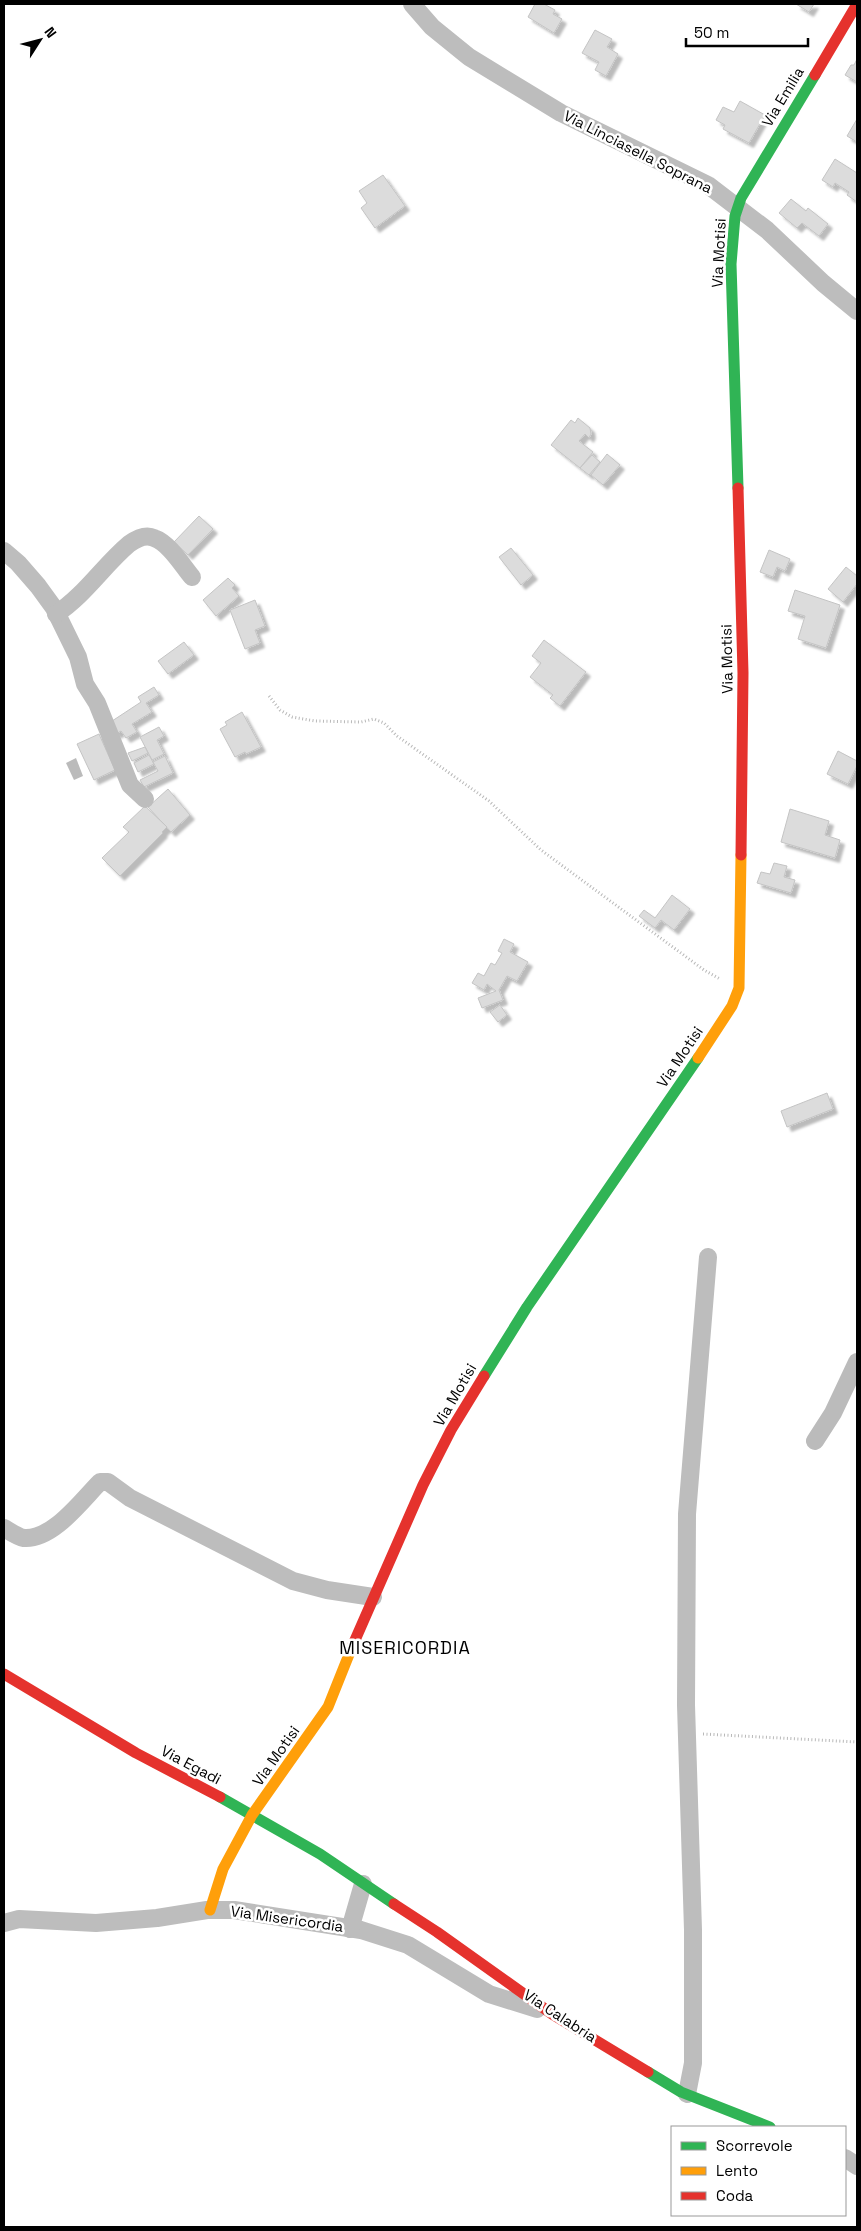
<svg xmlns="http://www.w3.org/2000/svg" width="861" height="2231" viewBox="0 0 861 2231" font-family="'Space Grotesk',sans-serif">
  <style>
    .water { fill: #bbb }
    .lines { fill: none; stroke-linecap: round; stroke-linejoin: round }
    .canal { stroke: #bbb; stroke-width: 18 }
    .building { fill: #dcdcdc; stroke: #c4c4c4; filter: url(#shadow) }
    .path { stroke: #b8b8b8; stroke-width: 3; stroke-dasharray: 1 2.5; stroke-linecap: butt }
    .street { stroke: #bdbdbd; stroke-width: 18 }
    .fast { stroke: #30b455; stroke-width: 11 }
    .slow { stroke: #ff9f0a; stroke-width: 11 }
    .jam { stroke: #e5322d; stroke-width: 11 }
    .labels { text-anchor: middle; stroke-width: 5; stroke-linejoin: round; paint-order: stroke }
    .street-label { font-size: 15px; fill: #000; stroke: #fff }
    .quarter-label { font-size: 18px; letter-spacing: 1px; fill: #000; stroke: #fff }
  </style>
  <defs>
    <filter id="shadow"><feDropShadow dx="4.5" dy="4.5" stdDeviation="1" flood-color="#0004"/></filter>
  </defs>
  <rect width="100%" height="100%" fill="#fff"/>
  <path class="water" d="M76 758 83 776 74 780 66 763Z"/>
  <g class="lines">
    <path class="canal" d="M815 1441 833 1413 857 1362"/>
  </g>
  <g class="building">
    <path d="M535 4H544L555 10 553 14 562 19 554 33 528 17Z"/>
    <path d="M796 4H814L809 12Z"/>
    <path d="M595 30 612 39 607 47 618 54 606 76 595 70 599 62 582 53Z"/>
    <path d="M857 59V82L845 75 851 65H854Z"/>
    <path d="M740 101 765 115 749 143 723 129 725 125 716 120 723 107 734 112Z"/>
    <path d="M857 119V142L847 136Z"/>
    <path d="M835 159 857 173V202L847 195 849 192 835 183 833 187 822 180Z"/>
    <path d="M383 175 405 206 375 228 361 208 367 203 359 191Z"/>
    <path d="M791 199 806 211 808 208 828 224 819 236 802 223 797 228 779 213Z"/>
    <path d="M578 418 590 428 591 434 589 438 585 434 579 441 593 452 580 468 551 445 571 420 575 423Z"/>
    <path d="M607 454 620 465 603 485 591 475Z"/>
    <path d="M592 455 600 462 589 475 580 468Z"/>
    <path d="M199 516 213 529 188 555 174 542Z"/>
    <path d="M511 548 533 575 521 585 499 557Z"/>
    <path d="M769 550 790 559 785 571 777 567 773 577 760 572Z"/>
    <path d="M846 567 857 576V584L843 602 828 589Z"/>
    <path d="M228 578 235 585 232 588 239 596 216 616 203 600Z"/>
    <path d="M795 590 840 605 826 648 798 639 805 616 788 611Z"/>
    <path d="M255 600 265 626 255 630 260 643 245 649 230 610Z"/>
    <path d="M544 640 586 672 560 706 550 698 553 695 530 677 541 663 532 656Z"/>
    <path d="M184 642 194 655 168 674 158 661Z"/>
    <path d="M154 687 159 695 146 703 152 712 132 724 137 732 126 738 121 731 116 734 109 723 141 702 138 697Z"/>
    <path d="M242 712 261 747 246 754 245 752 235 757 220 729 227 725 225 722Z"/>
    <path d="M159 727 164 736 157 740 164 754 152 760 140 737Z"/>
    <path d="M99 734 115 770 94 780 77 744Z"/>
    <path d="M145 747 148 753 132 761 128 753Z"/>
    <path d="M838 751 857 761V766L848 784 827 774Z"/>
    <path d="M149 755 154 764 138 772 134 763Z"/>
    <path d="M165 756 173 773 144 787 140 780 158 771 153 762Z"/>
    <path d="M168 789 190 815 171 832 148 807Z"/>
    <path d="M145 806 167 827 162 832 163 833 120 876 102 858 129 832 123 827Z"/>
    <path d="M790 809 829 821 825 835 840 840 835 858 781 842Z"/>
    <path d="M774 863 787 866 784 877 795 880 791 893 757 883 761 872 770 874Z"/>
    <path d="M672 895 690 909 674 930 661 920 655 928 639 916 644 910 655 918Z"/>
    <path d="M504 939 514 944 510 952 528 962 517 981 507 976 499 990 503 1000 482 1008 478 998 496 991 487 984 484 990 472 983 478 973 484 976 491 963 495 965 502 953 498 951Z"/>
    <path d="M500 1005 507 1015 498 1022 490 1012Z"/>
    <path d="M827 1093 833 1109 787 1127 781 1111Z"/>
  </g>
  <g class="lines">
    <g class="path">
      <path d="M269 696 280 710 292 717 315 721 361 722 374 719 384 723 397 736 489 801 541 850 704 970 720 979"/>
      <path d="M703 1734 857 1742"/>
    </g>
    <g class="street">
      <path d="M412 4 432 27 469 57 561 113 708 185 767 230 823 283 857 311"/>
      <path d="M4 551 18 563 38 586 54 608 78 657 85 684 97 703 130 785 145 799"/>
      <path d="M56 614C85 595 103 566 129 544 136 539 146 534 154 538 169 543 182 565 192 577"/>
      <path d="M4 1528C9 1531 18 1537 24 1538 53 1540 82 1500 100 1482H108L130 1498 293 1581 327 1590 373 1597"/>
      <path d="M4 1923 19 1919 96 1923 157 1918 207 1910H234L361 1930 408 1945 489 1994 537 2009"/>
      <path d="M350 1929 363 1884"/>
      <path d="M687 2094 693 2063V1930L686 1705 687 1514 708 1257"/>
      <path d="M845 2158 857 2166"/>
    </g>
    <g class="fast">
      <path d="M738 488 731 264 735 216 741 198 815 75"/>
      <path d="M484 1376 527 1307 698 1058"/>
      <path d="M220 1797 320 1854 394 1904"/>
      <path d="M648 2072 681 2092 770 2127"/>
    </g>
    <g class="slow">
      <path d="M698 1058 732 1006 739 988 741 855"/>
      <path d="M210 1910 223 1869 252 1815 328 1707 352 1647"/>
    </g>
    <g class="jam">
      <path d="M815 75 857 4"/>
      <path d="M738 488 743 673 741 855"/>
      <path d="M352 1647 423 1485 451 1430 484 1376"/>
      <path d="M4 1674 136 1753 220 1797"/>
      <path d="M394 1904 437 1932 552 2014 648 2072"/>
    </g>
  </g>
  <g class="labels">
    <g class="street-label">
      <text transform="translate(783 97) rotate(-59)" y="5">Via Emilia</text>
      <text transform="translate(638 152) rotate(27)" y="5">Via Linciasella Soprana</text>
      <text transform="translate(719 253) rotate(-87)" y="5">Via Motisi</text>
      <text transform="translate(727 659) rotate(-91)" y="5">Via Motisi</text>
      <text transform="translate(680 1057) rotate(-56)" y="5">Via Motisi</text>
      <text transform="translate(455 1395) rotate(-60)" y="5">Via Motisi</text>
      <text transform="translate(276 1756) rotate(-55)" y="5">Via Motisi</text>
      <text transform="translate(191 1765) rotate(28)" y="5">Via Egadi</text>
      <text transform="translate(287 1919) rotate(8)" y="5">Via Misericordia</text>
      <text transform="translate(560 2016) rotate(33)" y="5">Via Calabria</text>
    </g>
    <g class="quarter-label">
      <text x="405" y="1654">MISERICORDIA</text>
    </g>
  </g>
  <rect width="861" height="2231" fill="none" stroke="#000000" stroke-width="10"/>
  <rect x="671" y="2126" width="175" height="90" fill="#ffffff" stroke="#999999"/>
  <rect x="681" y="2142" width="25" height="8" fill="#30b455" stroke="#999999"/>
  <text x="716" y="2151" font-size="15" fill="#000000">Scorrevole</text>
  <rect x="681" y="2167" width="25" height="8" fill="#ff9f0a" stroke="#999999"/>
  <text x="716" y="2176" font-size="15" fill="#000000">Lento</text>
  <rect x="681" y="2192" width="25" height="8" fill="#e5322d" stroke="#999999"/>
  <text x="716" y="2201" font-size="15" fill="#000000">Coda</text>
  <g transform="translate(40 40) rotate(54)" stroke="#ffffff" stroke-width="4" paint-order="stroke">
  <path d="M0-4L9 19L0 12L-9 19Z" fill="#000000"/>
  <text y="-8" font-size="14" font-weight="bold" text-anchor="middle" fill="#000000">N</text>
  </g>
  <path d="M686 38v8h122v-8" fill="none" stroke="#000000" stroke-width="2.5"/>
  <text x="694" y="38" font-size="15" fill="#000000" stroke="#ffffff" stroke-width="4" paint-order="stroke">50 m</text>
</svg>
